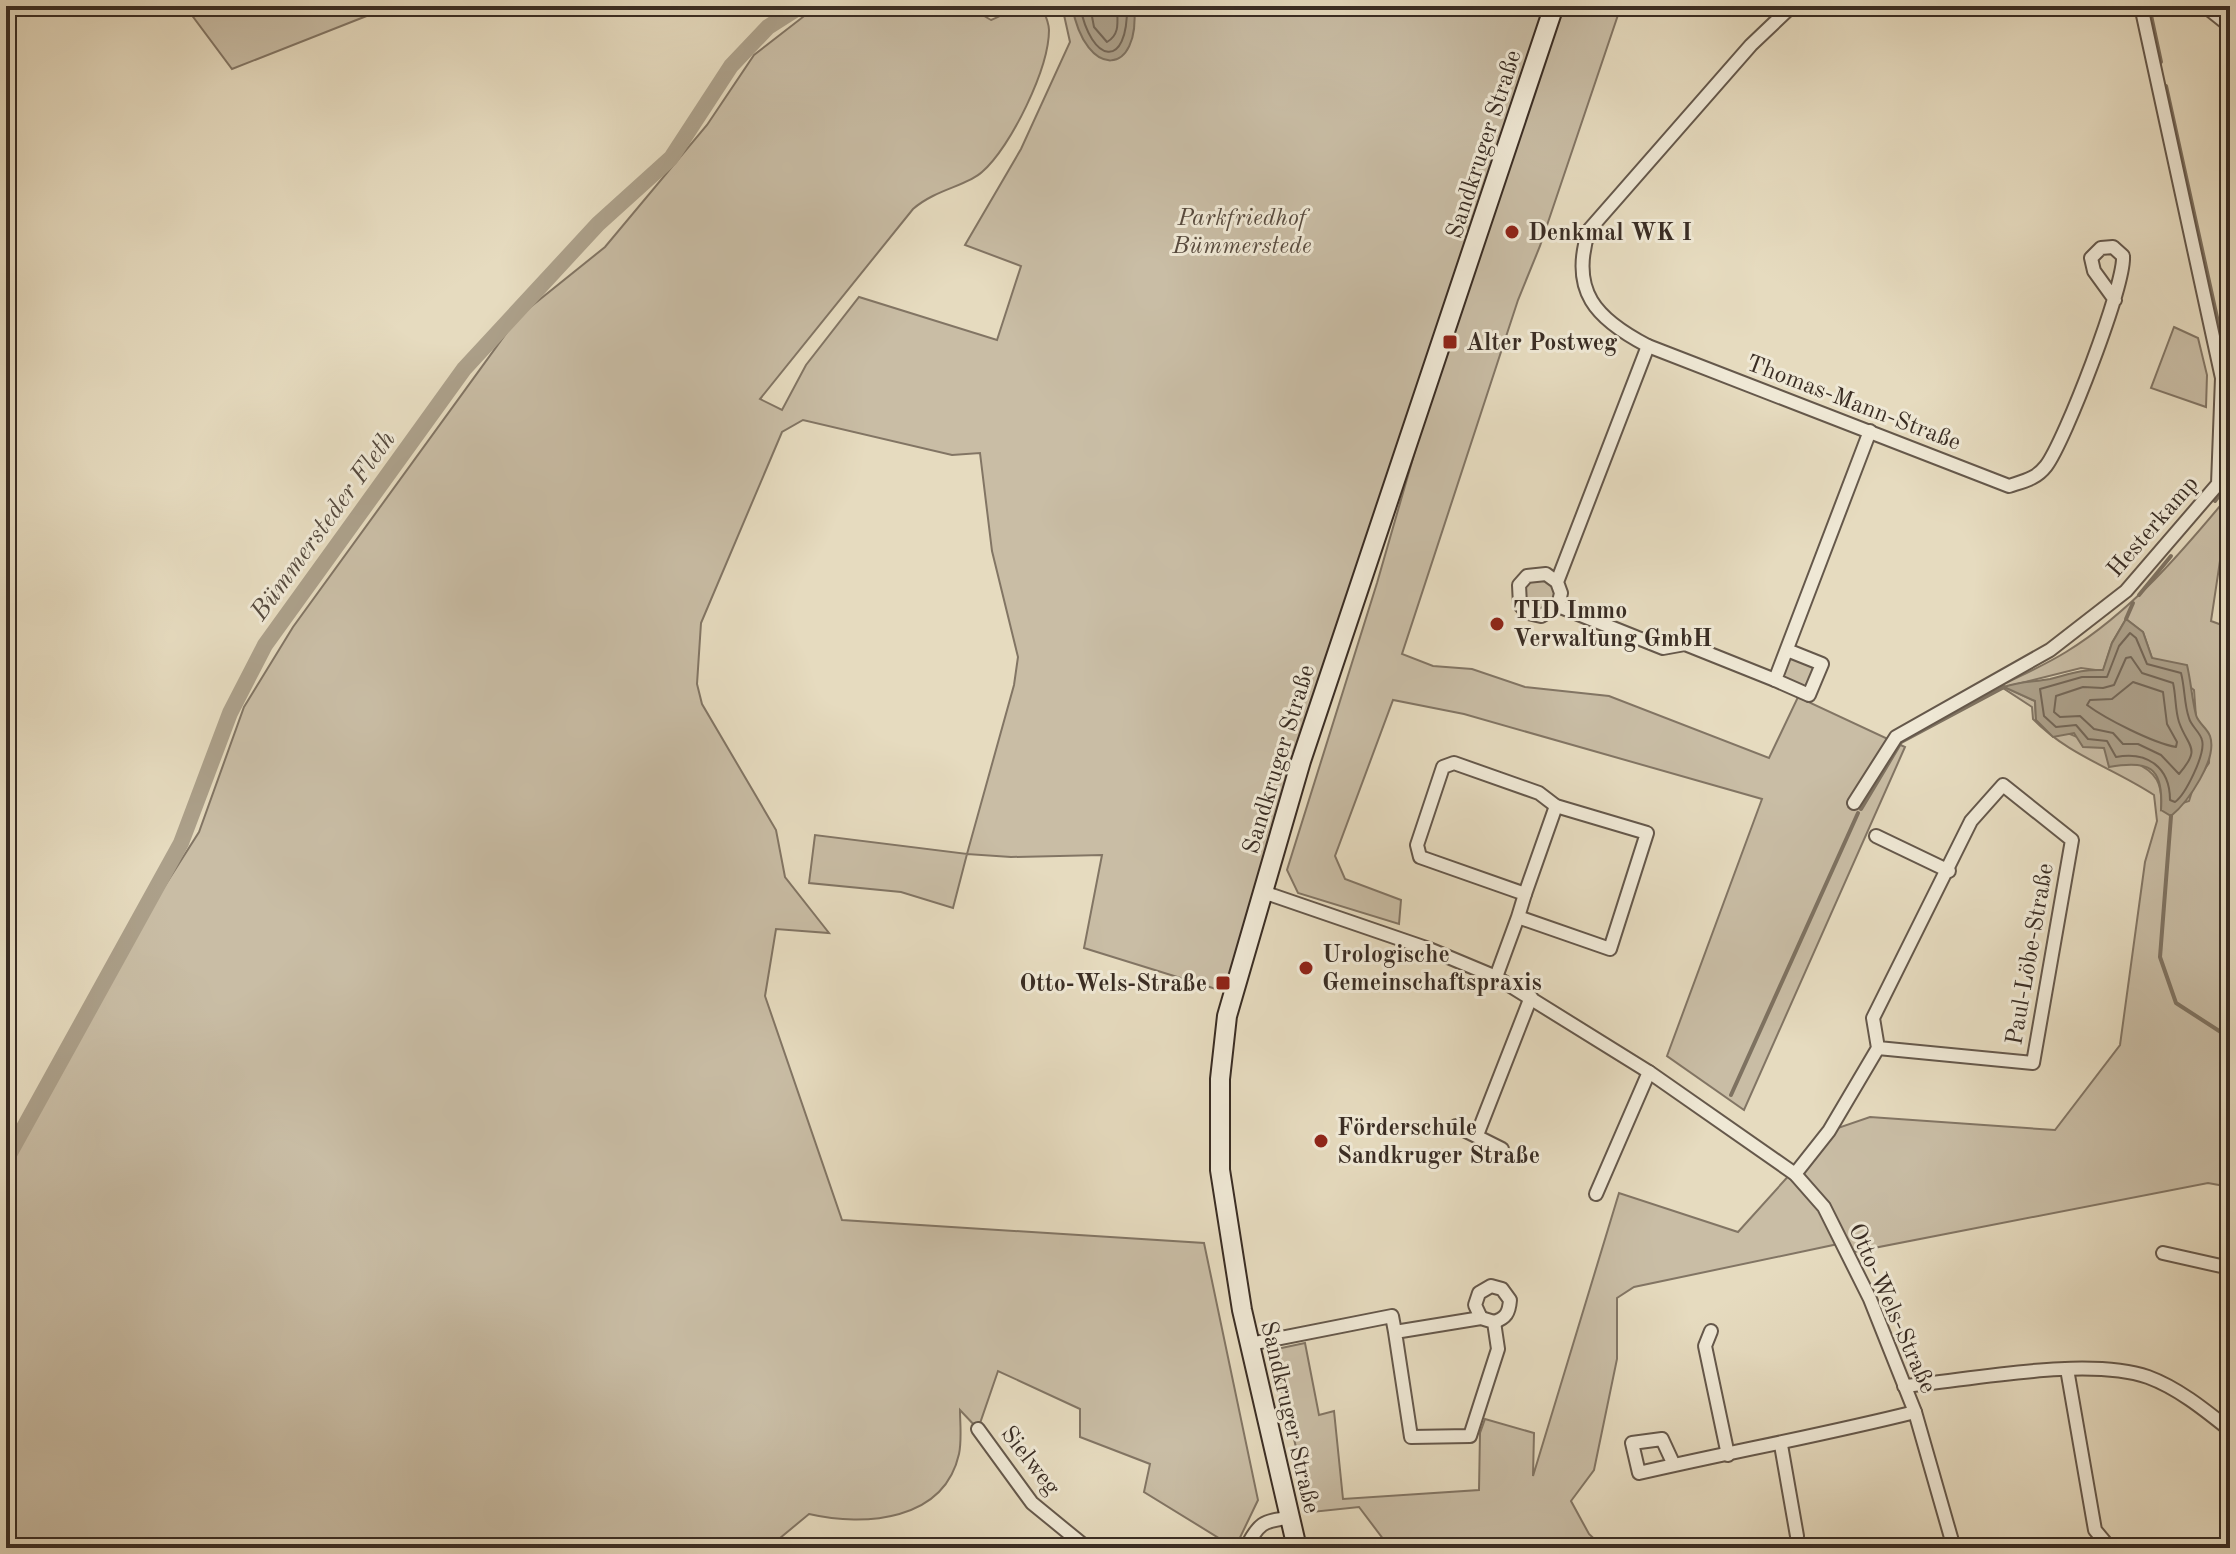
<svg xmlns="http://www.w3.org/2000/svg" width="2236" height="1554" viewBox="0 0 2236 1554" font-family="'Old Standard TT',serif">
  <style>
    .green { fill: #c9bda5; stroke: #827564; stroke-width: 2; fill-rule: evenodd }
    .water { fill: #aca08a; stroke: #7e7261; stroke-width: 2 }
    .lines { fill: none; stroke-linecap: round; stroke-linejoin: round }
    .shore { stroke: #736657; stroke-width: 2 }
    .stream { stroke: #7e7261; stroke-width: 4 }
    .canal { stroke: #aca08a; stroke-width: 16 }
    .street-casing { stroke: #65584b; stroke-width: 16 }
    .secondary-casing { stroke: #3a2d24; stroke-width: 22 }
    .street { stroke: #efe8d5; stroke-width: 12 }
    .secondary { stroke: #efe8d5; stroke-width: 18 }
    .poi-dot { fill: #8f2418; stroke: #efe8d5; stroke-width: 3 }
    .labels { text-anchor: middle; stroke-width: 6; stroke-linejoin: round; paint-order: stroke }
    .street-label { font-size: 24px; fill: #3a2d24; stroke: #efe8d5 }
    .park-label { font-size: 24px; font-style: italic; fill: #574a3e; stroke: #efe8d5 }
    .poi-label { font-size: 24px; font-weight: bold; fill: #3a2d24; stroke: #efe8d5; text-anchor: start }
    .water-label { font-size: 26px; font-style: italic; fill: #564a3e; stroke: #efe8d5 }
  </style>
  <rect width="100%" height="100%" fill="#e6dbbf"/>
  <filter id="stains"><feTurbulence type="fractalNoise" baseFrequency=".0025" numOctaves="4"/><feColorMatrix values="0 0 0 0 .2 0 0 0 0 .09 0 0 0 0 .02 0 0 0 .5 -.17"/></filter>
  <radialGradient id="worn" r=".72"><stop offset=".6" stop-color="#630" stop-opacity="0"/><stop offset="1" stop-color="#630" stop-opacity=".3"/></radialGradient>
  <g class="green">
    <path d="M185 6H392L232 69Z"/>
    <path d="M825 6H967L991 20C1009 12 1022 5 1042 7 1045 14 1049 23 1049 30 1049 68 1011 147 982 172 967 186 936 189 913 209L760 399 782 410 806 365 859 297 997 340 1021 266 965 245 1021 149 1070 42 1062 6H1621L1540 246 1518 300 1402 654 1433 666 1472 669 1525 687 1609 696 1769 758 1798 697 1905 747 1744 1110 1667 1056 1762 799 1464 714 1393 700 1335 856 1345 879 1401 900 1399 924 1298 893 1287 870 1377 583 1464 281 1232 994 1084 948 1102 855 1011 857 967 854 953 908 901 892 809 883 815 835 967 854 1014 685 1018 657 992 551 980 453 952 455 803 420 782 432 701 623 697 684 702 704 776 830 785 877 829 933 776 929 765 996 842 1220 1204 1243 1258 1500 1235 1548 1144 1492 1150 1464 1080 1437V1409L998 1371 978 1429 960 1410C960 1423 962 1440 959 1454 944 1521 865 1527 809 1514L768 1548H6V1160L108 975 199 832 244 707 293 627 518 317 605 247 707 125 754 55 808 13Z"/>
    <path d="M2174 327 2198 338 2207 375 2206 407 2151 388Z"/>
    <path d="M2230 494 2211 621 2230 628V1187L2208 1183 1848 1253 1843 1243 1634 1287 1617 1298V1359L1594 1470 1571 1501 1589 1534 1604 1548H1390L1359 1507 1312 1512 1272 1350 1305 1343 1319 1415 1334 1411 1343 1499 1479 1490 1480 1433 1485 1419 1534 1433 1533 1476 1619 1193 1738 1232 1829 1131 1870 1117 2055 1130 2120 1045 2145 862 2157 821 2154 795C2113 768 2068 755 2033 719L2032 707 2000 686C2022 675 2045 665 2066 652 2131 612 2182 552 2230 494ZM2126 619 2143 632 2152 658 2194 690 2196 717 2210 737 2209 763 2194 785 2189 801 2161 810C2163 783 2157 772 2132 761L2118 765 2104 748 2036 720 2035 701 2005 687 2081 668 2103 671 2112 643Z"/>
    <path d="M1527 576 1557 582 1558 606 1528 613 1519 585Z"/>
    <path d="M1787 650 1822 664 1809 695 1775 680Z"/>
  </g>
  <g class="water">
    <path d="M1072 6H1134C1141 76 1086 81 1072 6Z"/>
    <path d="M2126 619 2143 632 2152 658 2187 665C2191 682 2192 699 2196 715 2198 723 2207 728 2210 736 2218 759 2188 802 2171 816L2161 810C2164 766 2148 760 2109 767L2104 748 2083 747 2074 733 2053 737 2036 720 2035 701 2004 687C2020 681 2035 682 2050 679 2070 674 2082 669 2103 670L2112 643Z"/>
  </g>
  <g class="lines">
    <g class="shore">
      <path d="M1080 6C1091 63 1128 71 1127 6"/>
      <path d="M1090 6 1094 27 1107 42C1121 34 1117 20 1117 6"/>
      <path d="M2130 633 2136 638 2147 664 2181 673C2185 688 2184 704 2189 718 2191 726 2200 732 2202 740 2206 754 2185 795 2175 802L2170 800C2170 767 2147 751 2116 757L2107 741 2088 739 2076 725 2056 727 2044 716 2040 689 2082 677H2107L2119 646Z"/>
      <path d="M2131 657 2142 673 2173 683C2176 695 2175 710 2179 722 2188 748 2202 747 2179 774L2161 755 2138 744H2123L2113 733 2094 729 2080 716 2060 717 2054 712 2056 696 2083 687 2103 688 2114 685 2126 658Z"/>
      <path d="M2133 682 2163 692 2167 724 2177 742 2176 747C2153 743 2106 719 2087 705L2090 700 2112 699Z"/>
    </g>
    <g class="stream">
      <path d="M2149 6 2161 62"/>
      <path d="M2166 86 2229 372 2224 489 2215 501"/>
      <path d="M2139 595 2171 556"/>
      <path d="M2126 619 2133 603"/>
      <path d="M1861 809 1901 742 2004 687"/>
      <path d="M2171 816 2160 957 2176 1003 2230 1038"/>
      <path d="M1731 1095 1858 813"/>
    </g>
    <path class="canal" d="M6 1160 181 843 230 713 265 645 464 369 598 224 671 158 731 66 768 27 801 6"/>
    <defs>
      <g id="street">
        <path d="M1792 6 1751 45 1589 230C1569 291 1596 319 1648 346L2009 486C2024 481 2036 479 2046 466 2065 441 2125 285 2123 256L2113 247 2101 248 2091 258 2094 271 2115 300"/>
        <path d="M2205 6 2230 26"/>
        <path d="M1557 582 1546 574 1527 576 1519 585 1520 605 1528 613 1541 616 1558 606 1561 593 1557 582 1648 346"/>
        <path d="M1558 606 1663 648 1685 644 1775 680"/>
        <path d="M1787 650 1822 664 1809 695 1775 680 1870 431"/>
        <path d="M1854 803 1896 737 2050 650 2126 591 2218 484 2222 378 2141 6"/>
        <path d="M1876 836 1949 871"/>
        <path d="M1263 892 1429 949 1496 977 1649 1072 1795 1174 1824 1207 1870 1299 1915 1412 1954 1548"/>
        <path d="M1525 894 1556 806"/>
        <path d="M1496 977 1518 917 1610 949 1647 833 1556 806 1539 793 1454 763 1443 767 1417 845 1420 857 1525 894 1518 917"/>
        <path d="M1456 1126 1502 1149"/>
        <path d="M1477 1135 1531 997"/>
        <path d="M1795 1174 1829 1131 1878 1048 2033 1063 2072 840 2003 785 1971 821 1873 1018 1878 1048"/>
        <path d="M1596 1194 1649 1072"/>
        <path d="M2163 1253 2230 1268"/>
        <path d="M1481 1318 1475 1305 1479 1293 1491 1286 1502 1289 1510 1300C1509 1313 1506 1318 1494 1322"/>
        <path d="M1711 1331 1705 1346 1728 1455"/>
        <path d="M1250 1344 1392 1316 1395 1332 1481 1318 1494 1322 1498 1349 1470 1436 1411 1437 1395 1332"/>
        <path d="M2067 1369 2095 1530 2110 1548"/>
        <path d="M1904 1386C1971 1380 2087 1356 2148 1377 2178 1388 2205 1410 2230 1430"/>
        <path d="M978 1429 1032 1503 1087 1548"/>
        <path d="M1781 1445 1797 1536"/>
        <path d="M1674 1465 1662 1439 1632 1443 1639 1473C1730 1452 1823 1435 1915 1412"/>
        <path d="M1246 1548C1258 1524 1263 1520 1290 1518"/>
      </g>
      <path id="secondary" d="M1297 1548 1242 1310 1220 1170V1079L1227 1016 1301 761 1554 6"/>
    </defs>
    <use href="#street" class="street-casing"/>
    <use href="#secondary" class="secondary-casing"/>
    <use href="#street" class="street"/>
    <use href="#secondary" class="secondary"/>
  </g>
  <g class="poi-dot">
    <circle cx="1512" cy="232" r="8"/>
    <rect x="1442" y="334" width="16" height="16" rx="4"/>
    <circle cx="1497" cy="624" r="8"/>
    <circle cx="1306" cy="968" r="8"/>
    <rect x="1215" y="975" width="16" height="16" rx="4"/>
    <circle cx="1321" cy="1141" r="8"/>
  </g>
  <g class="labels">
    <g class="street-label">
      <text transform="translate(1483 144) rotate(-72)" y="8">Sandkruger Straße</text>
      <text transform="translate(1854 402) rotate(21)" y="8">Thomas-Mann-Straße</text>
      <text transform="translate(2152 526) rotate(-49)" y="8">Hesterkamp</text>
      <text transform="translate(1278 759) rotate(-73)" y="8">Sandkruger Straße</text>
      <text transform="translate(2029 954) rotate(-80)" y="8">Paul-Löbe-Straße</text>
      <text transform="translate(1893 1308) rotate(66)" y="8">Otto-Wels-Straße</text>
      <text transform="translate(1291 1417) rotate(77)" y="8">Sandkruger Straße</text>
      <text transform="translate(1031 1460) rotate(52)" y="8">Sielweg</text>
    </g>
    <g class="park-label">
      <text x="1242" y="225">Parkfriedhof<tspan x="1242" dy="28">Bümmerstede</tspan></text>
    </g>
    <g class="poi-label">
      <text x="1528" y="240">Denkmal WK I</text>
      <text x="1466" y="350">Alter Postweg</text>
      <text x="1513" y="618">TID Immo<tspan x="1513" dy="28">Verwaltung GmbH</tspan></text>
      <text x="1322" y="962">Urologische<tspan x="1322" dy="28">Gemeinschaftspraxis</tspan></text>
      <text x="1207" y="991" text-anchor="end">Otto-Wels-Straße</text>
      <text x="1337" y="1135">Förderschule<tspan x="1337" dy="28">Sandkruger Straße</tspan></text>
    </g>
    <g class="water-label">
      <text transform="translate(322 525) rotate(-54)" y="9">Bümmersteder Fleth</text>
    </g>
  </g>
  <rect width="2236" height="1554" fill="none" stroke="#e6dbbf" stroke-width="32"/>
  <rect x="8" y="8" width="2220" height="1538" fill="none" stroke="#3a2d24" stroke-width="4"/>
  <rect x="16" y="16" width="2204" height="1522" fill="none" stroke="#3a2d24" stroke-width="2"/>
  <rect width="100%" height="100%" filter="url(#stains)"/>
  <rect width="100%" height="100%" fill="url(#worn)"/>
</svg>
